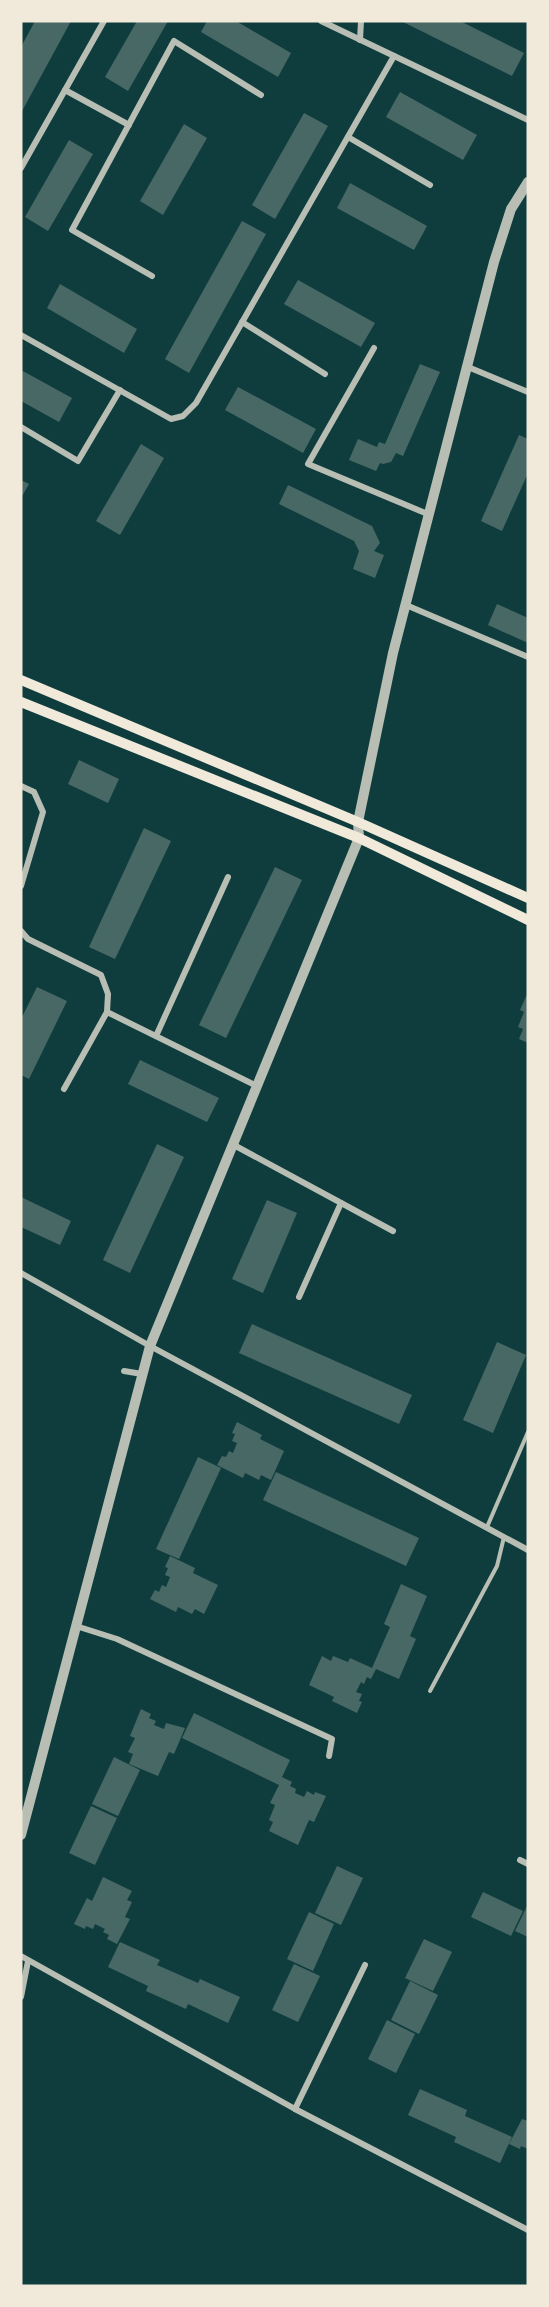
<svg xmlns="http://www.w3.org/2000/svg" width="549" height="2307" viewBox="0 0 549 2307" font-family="Signika,sans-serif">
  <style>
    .building { fill: #486865 }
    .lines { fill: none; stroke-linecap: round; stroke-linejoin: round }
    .service { stroke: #b8beb3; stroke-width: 4 }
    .minor { stroke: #b8beb3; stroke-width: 6 }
    .tertiary { stroke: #b8beb3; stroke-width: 10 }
    .secondary { stroke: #f1e9da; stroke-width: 10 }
  </style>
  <rect width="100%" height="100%" fill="#0f3d3e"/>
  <g class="building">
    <path d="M35 21H71L21 113V47Z"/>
    <path d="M137 21H168L128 91 105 77Z"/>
    <path d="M207 21H236L291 53 278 77 201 32Z"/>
    <path d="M401 21H460L524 53 512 76Z"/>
    <path d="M400 92 477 135 463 160 386 117Z"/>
    <path d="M304 113 328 126 275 219 252 205Z"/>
    <path d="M184 124 207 138 163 215 140 201Z"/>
    <path d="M69 140 93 154 48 231 25 217Z"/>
    <path d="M350 183 427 226 414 250 337 208Z"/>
    <path d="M242 221 266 234 189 373 165 359Z"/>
    <path d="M298 280 375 323 361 347 284 304Z"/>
    <path d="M60 284 137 329 124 353 47 308Z"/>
    <path d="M420 364 440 372 403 456 396 453 391 462 383 464 380 463 376 471 349 460 358 439 377 447 379 442 385 444Z"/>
    <path d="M21 370 72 398 59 422 21 401Z"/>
    <path d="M238 387 316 429 303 453 225 410Z"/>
    <path d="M519 435 528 439V473L502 531 481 521Z"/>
    <path d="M141 444 164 458 120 535 96 521Z"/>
    <path d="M21 480 29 484 21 498Z"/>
    <path d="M288 485 372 526 380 543 374 551 384 555 375 578 353 569 359 551 354 541 279 504Z"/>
    <path d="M497 604 528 618V643L488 625Z"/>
    <path d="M79 760 119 779 108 803 68 784Z"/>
    <path d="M144 828 171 841 115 959 89 947Z"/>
    <path d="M275 867 302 880 226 1038 199 1025Z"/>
    <path d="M37 987 67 1001 29 1079 21 1075V1019Z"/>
    <path d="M528 992V1043L519 1039 523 1029 518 1027 524 1012 520 1010Z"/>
    <path d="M140 1060 219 1098 207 1122 128 1084Z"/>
    <path d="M157 1144 184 1157 130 1273 103 1260Z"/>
    <path d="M21 1197 71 1221 60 1245 21 1227Z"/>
    <path d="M267 1200 297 1213 263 1293 232 1279Z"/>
    <path d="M252 1324 412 1395 399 1424 239 1353Z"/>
    <path d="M497 1342 526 1355 493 1433 463 1420Z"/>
    <path d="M237 1422 262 1435 260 1439 284 1451 271 1480 261 1475 259 1480 245 1473 243 1478 217 1465 222 1456 226 1457 229 1451 233 1453 237 1443 232 1441 235 1434 232 1433Z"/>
    <path d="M198 1457 221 1468 179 1559 156 1549Z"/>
    <path d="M276 1472 419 1538 406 1566 263 1500Z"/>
    <path d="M170 1556 195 1568 193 1573 218 1585 204 1614 195 1609 192 1614 178 1607 176 1612 150 1599 155 1590 159 1592 162 1585 166 1587 170 1577 165 1575 168 1568 165 1567Z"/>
    <path d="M401 1584 427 1596 410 1636 416 1639 399 1679 376 1669 371 1679 367 1677 364 1684 361 1682 356 1692 362 1694 359 1701 362 1702 357 1713 332 1701 334 1697 309 1685 322 1656 331 1661 333 1656 348 1662 350 1658 372 1668 390 1627 384 1624Z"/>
    <path d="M141 1709 151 1714 149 1718 156 1721 154 1725 164 1729 166 1723 185 1728 174 1754 169 1752 158 1776 129 1764 133 1754 128 1752 135 1738 130 1736Z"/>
    <path d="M194 1713 290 1760 282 1777 292 1782 290 1786 296 1789 295 1793 304 1797 307 1791 314 1795 315 1792 326 1796 314 1822 309 1820 298 1845 269 1831 273 1822 269 1820 275 1805 270 1803 279 1785 182 1738Z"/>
    <path d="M114 1757 140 1770 118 1816 92 1804Z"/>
    <path d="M91 1806 117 1818 95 1865 69 1853Z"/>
    <path d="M337 1866 363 1878 341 1925 315 1913Z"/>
    <path d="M103 1877 132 1891 127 1900 132 1902 125 1917 130 1919 117 1944 107 1939 109 1935 103 1932 105 1929 95 1924 93 1929 86 1926 85 1929 74 1924 87 1898 92 1901Z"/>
    <path d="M483 1892 523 1911 511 1936 471 1917Z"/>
    <path d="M528 1904V1937L515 1931Z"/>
    <path d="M309 1912 334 1924 313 1971 287 1959Z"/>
    <path d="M424 1939 452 1952 433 1991 405 1978Z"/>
    <path d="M120 1942 160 1960 157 1965 198 1983 200 1979 240 1997 228 2023 188 2004 186 2009 146 1991 148 1986 108 1967Z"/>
    <path d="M294 1964 320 1976 298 2022 272 2010Z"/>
    <path d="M410 1981 438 1995 419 2034 391 2020Z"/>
    <path d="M387 2020 415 2034 396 2073 368 2059Z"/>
    <path d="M420 2089 467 2110 465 2116 512 2137 500 2163 454 2142 456 2137 408 2115Z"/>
    <path d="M522 2119 528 2121V2149L521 2146 520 2149 509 2144Z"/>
  </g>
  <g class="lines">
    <g class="service">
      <path d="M487 1527 528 1432"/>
      <path d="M430 1691 497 1566 504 1537"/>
    </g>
    <g class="minor">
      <path d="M321 21 528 120"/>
      <path d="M360 40 361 21"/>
      <path d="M65 90 129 125"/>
      <path d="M348 137 430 185"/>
      <path d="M21 168 104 21"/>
      <path d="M152 276 72 230 174 41 261 95"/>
      <path d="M242 322 325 374"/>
      <path d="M21 335 171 419 183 416 196 403 394 56"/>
      <path d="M374 348 308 464 430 515"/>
      <path d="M468 367 528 392"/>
      <path d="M21 427 78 461 120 390"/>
      <path d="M406 605 528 657"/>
      <path d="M21 786 34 792 43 812 21 886"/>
      <path d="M21 931 28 939 101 975 108 994 107 1012 255 1085"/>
      <path d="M156 1036 228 877"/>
      <path d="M64 1089 107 1012"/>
      <path d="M232 1144 393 1231"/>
      <path d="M21 1273 150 1346 528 1550"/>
      <path d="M299 1297 341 1203"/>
      <path d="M124 1371 142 1374"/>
      <path d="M76 1626 117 1639 332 1739 329 1756"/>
      <path d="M520 1860 528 1864"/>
      <path d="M21 1956 295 2109 528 2230"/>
      <path d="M21 1997 28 1961"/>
      <path d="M295 2109 365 1965"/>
    </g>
    <path class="tertiary" d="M21 1835 150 1346 359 838 358 822 393 653 494 262 511 209 528 182"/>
    <g class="secondary">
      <path d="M21 680 358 822 528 898"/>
      <path d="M21 702 359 838 528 920"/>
    </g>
  </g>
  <rect width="549" height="2307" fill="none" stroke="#f1e9da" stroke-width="45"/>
</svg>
